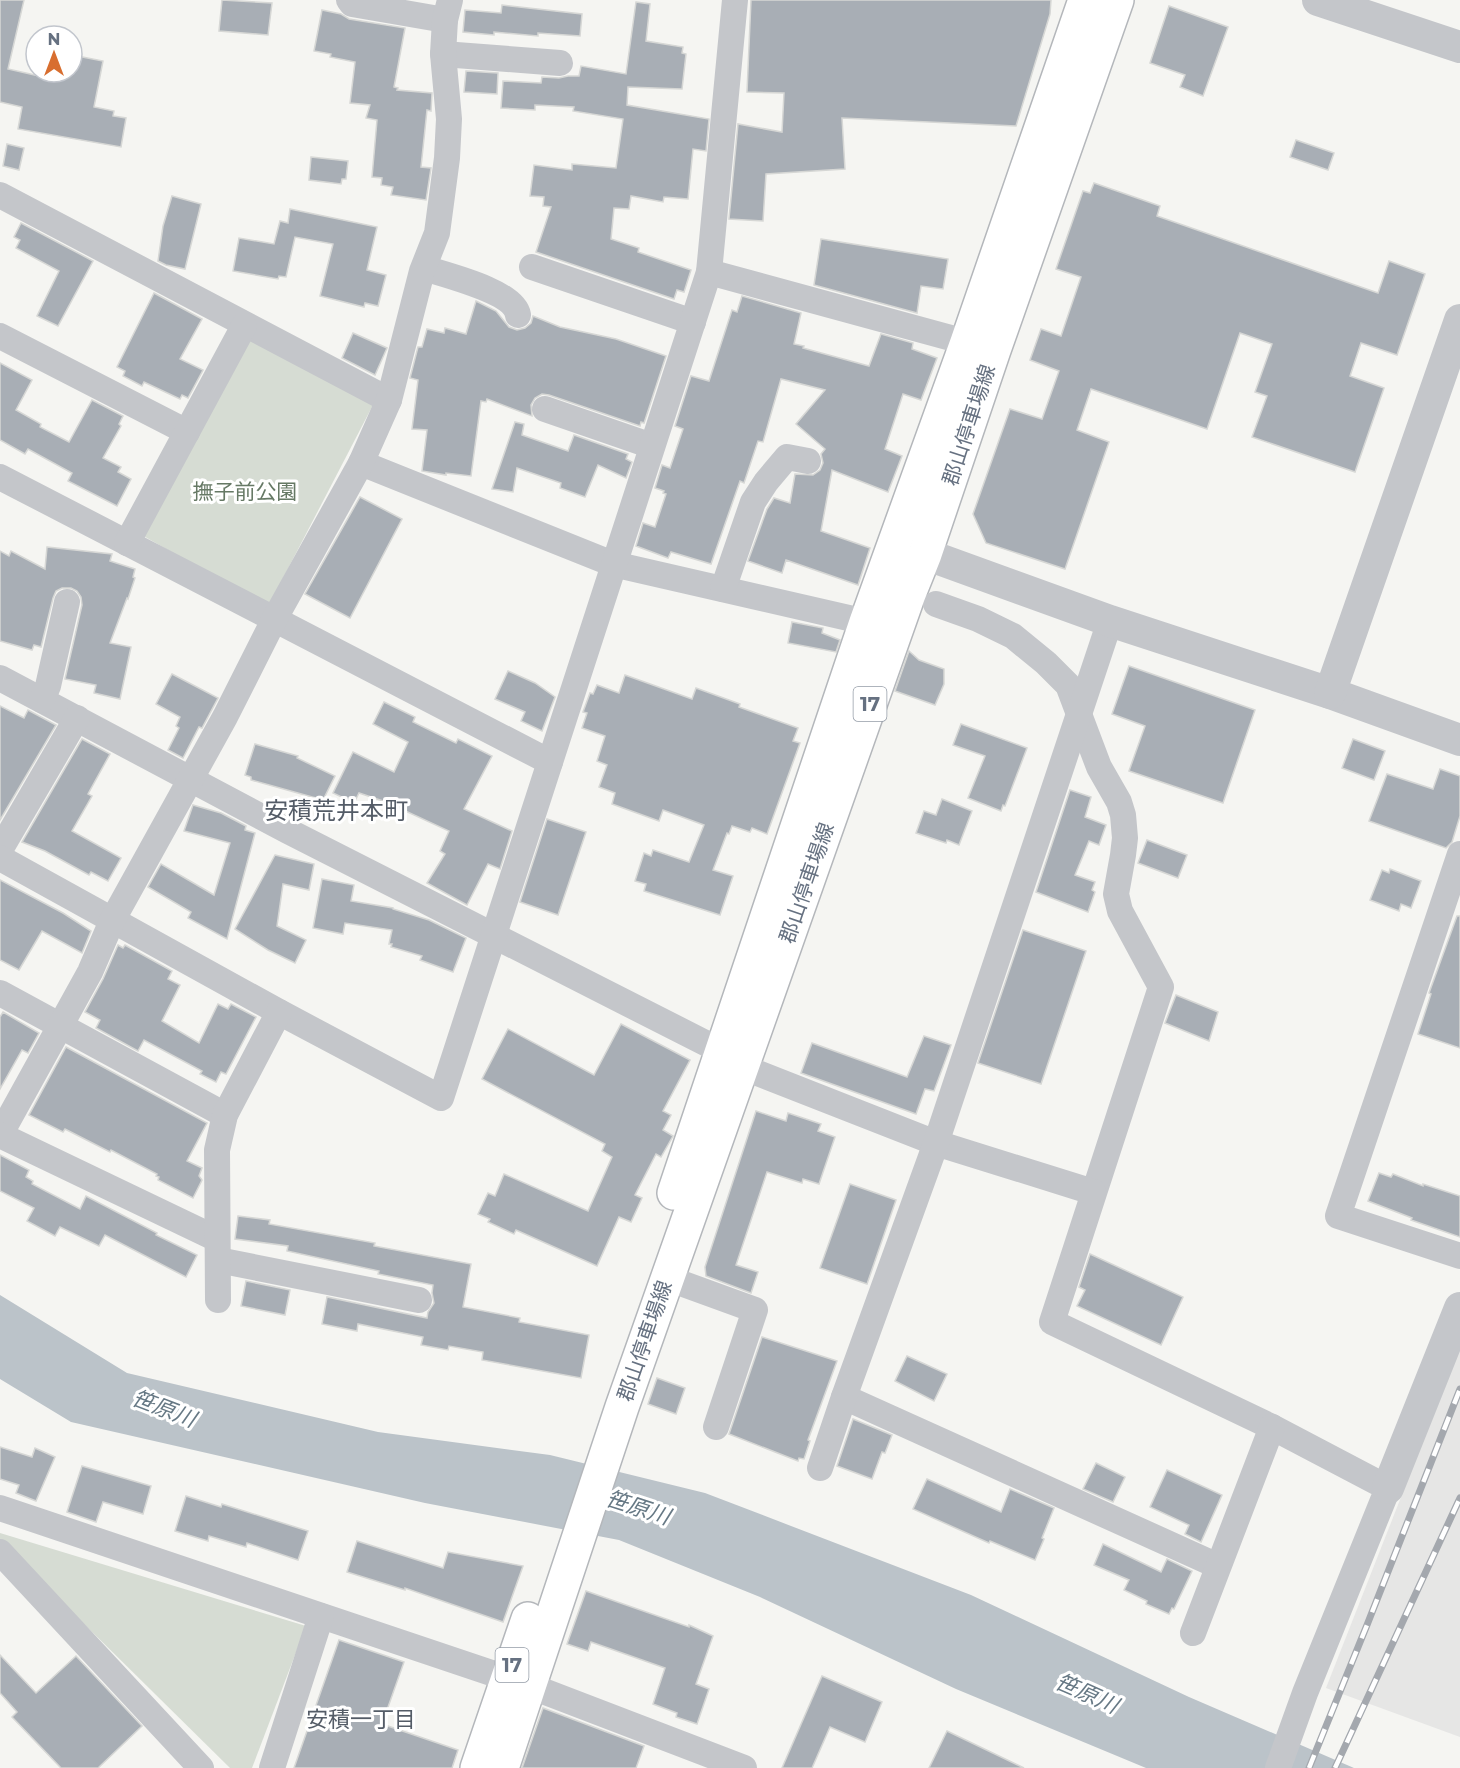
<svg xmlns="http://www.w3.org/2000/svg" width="1460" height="1768" viewBox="0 0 1460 1768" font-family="Montserrat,'Noto Sans JP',sans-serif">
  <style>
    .built { fill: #e6e6e5 }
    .green { fill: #d6dcd3 }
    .water { fill: #bbc3c9 }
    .building { fill: #a8aeb5; stroke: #d6d7d5; stroke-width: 1.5 }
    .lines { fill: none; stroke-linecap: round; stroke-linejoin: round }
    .primary-casing { stroke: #b4b7bb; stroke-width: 36 }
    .minor { stroke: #c4c6ca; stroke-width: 26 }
    .tertiary { stroke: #c4c6ca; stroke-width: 32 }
    .primary { stroke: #fff; stroke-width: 33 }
    .rail-casing { stroke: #a4a8ae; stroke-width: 7 }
    .rail { stroke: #fff; stroke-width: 4.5; stroke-dasharray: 14; stroke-linecap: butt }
    .labels { text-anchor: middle; stroke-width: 6; stroke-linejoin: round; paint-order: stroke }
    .shield { fill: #fff; stroke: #949ca7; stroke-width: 1.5 }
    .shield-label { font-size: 20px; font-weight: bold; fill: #667181 }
    .street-label { font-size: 21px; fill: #667181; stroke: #fff }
    .park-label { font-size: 21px; fill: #667965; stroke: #fff }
    .water-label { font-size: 22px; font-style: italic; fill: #677985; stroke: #fff }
    .neighbourhood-label { font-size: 22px; fill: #545c67; stroke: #fff }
    .quarter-label { font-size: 24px; fill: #545c67; stroke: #fff }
  </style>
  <rect width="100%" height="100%" fill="#f5f5f2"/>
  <path class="built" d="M1460 1347V1737L1326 1688Z"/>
  <g class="green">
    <path d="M246 337 374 403 268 607 140 534Z"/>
    <path d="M0 1533 306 1626 252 1768H230L0 1541Z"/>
  </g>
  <path class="water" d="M0 1295 127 1373 378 1432 550 1455 705 1493 971 1595 1189 1697 1354 1768H1146L956 1689 760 1597 619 1540 425 1503 71 1422 0 1379Z"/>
  <g class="building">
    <path d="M0 0H24L8 69 48 78 49 72H72V55L103 61 94 107 114 111 113 116 126 118 121 147 18 129 22 107 0 102Z"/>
    <path d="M222 0 272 3 268 35 219 31Z"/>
    <path d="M751 0H1051L1050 14 1016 126 842 118 845 169 766 174 763 221 729 219 738 124 782 132 784 93 747 92Z"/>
    <path d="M636 2 650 4 646 41 683 47 682 53 686 54 682 89 628 87 627 105 709 119 706 151 693 149 688 199 664 197 663 202 631 196 629 209 614 208 611 239 639 248 638 252 691 270 684 292 677 290 674 299 536 252 551 207 543 206 544 197 530 196 534 165 572 170V164L616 168 623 119 573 111 574 107 535 105V110L501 108 503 81 541 83 542 77 559 78 568 76H579L581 66 626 74Z"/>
    <path d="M502 5 582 14 580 36 538 33V36L494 32V35L463 32 465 10 501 13Z"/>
    <path d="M1169 6 1228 27 1203 96 1180 87 1185 75 1150 63Z"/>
    <path d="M322 10 341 14 349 19 405 28 394 87 398 88 397 90 432 93 431 111 427 110 421 167 431 168 426 200 391 195 393 187 381 185 382 178 372 177 377 120 366 118 370 105 350 103 355 62 330 57 331 54 314 51Z"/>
    <path d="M466 71 498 73 497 94 464 92Z"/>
    <path d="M1296 140 1334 153 1328 170 1290 157Z"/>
    <path d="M7 144 24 148 19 170 3 166Z"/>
    <path d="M311 157 348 161 346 179H342L341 184 309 180Z"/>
    <path d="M1094 183 1160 206 1157 216 1378 293 1389 261 1425 274 1397 355 1361 343 1350 376 1384 388 1355 472 1252 437 1267 396 1255 392 1272 344 1240 333 1207 429 1091 389 1077 430 1109 442 1065 569 986 543 973 514 1010 409 1042 419 1059 371 1030 360 1041 329 1061 336 1081 277 1056 269 1083 191 1090 193Z"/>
    <path d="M172 196 201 204 185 269 166 265 158 261 163 226Z"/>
    <path d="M290 209 377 227 367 270 386 275 378 306 365 303 364 307 320 296 333 244 295 237 286 277 279 276 278 279 233 271 239 238 274 244 280 221 288 223Z"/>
    <path d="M21 223 93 261 58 326 37 316 59 271 16 248 20 240 14 237Z"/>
    <path d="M821 239 948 259 943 289 921 286 917 313 814 285Z"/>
    <path d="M154 293 202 319 180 359 203 370 188 398 182 395 180 399 144 382 142 386 123 376 125 371 117 367Z"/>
    <path d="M742 296 801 313 794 344 804 346 803 348 869 366 881 334 913 343 912 349 937 358 921 400 903 394 885 449 902 456 888 492 832 470 821 531 870 548 858 585 786 560 782 573 748 561 767 509 774 498 790 503 795 474 813 475 820 470 823 463 821 454 825 449 796 424 825 390 781 379 763 442 758 441 744 483 740 481 711 564 671 552 668 558 636 546 643 523 655 527 666 494 663 493 664 491 655 488 662 465 670 468 683 429 675 426 691 376 709 381 732 310 737 312Z"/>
    <path d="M476 301 496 311 509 327 517 330 525 328 531 323 533 316 560 327 616 339 666 356 644 423 641 422 640 426 549 395 542 394 535 398 531 405 532 416 487 399 486 402 481 401 471 476 446 473V475L422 471 427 430 412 429 418 380 410 378 418 347H422L427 329 444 333 445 328 466 334Z"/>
    <path d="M353 333 387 348 375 375 342 358Z"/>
    <path d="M0 363 32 380 16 410 41 424 40 427 69 442 92 400 123 416 119 424 121 426 103 458 121 467 118 472 131 479 117 506 68 481 72 473 28 449 25 454 0 440Z"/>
    <path d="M515 422 524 424 522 435 568 451 574 435 628 454 626 459 632 462 626 478 598 465 585 497 560 488 561 483 517 468 513 492 492 489Z"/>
    <path d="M360 497 402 519 350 618 305 594Z"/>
    <path d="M47 547 112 554 110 561 135 569 133 577 135 578 128 599 127 598 110 643 131 647 120 699 94 693 96 685 65 679 82 605 81 597 77 591 71 588H62L56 591 53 598 41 647 34 645 32 650 0 641V551L9 556 11 551 45 569Z"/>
    <path d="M792 622 823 628 822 633 840 640 836 652 788 643Z"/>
    <path d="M909 651 919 660 944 669V684L935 705 895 691Z"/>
    <path d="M1129 666 1255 710 1223 803 1129 771 1145 726 1112 714Z"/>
    <path d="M508 671 535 683 555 697 542 731 521 721 525 712 495 699Z"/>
    <path d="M172 674 218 698 202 728 199 727 183 758 168 750 179 728 176 726 180 717 156 704Z"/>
    <path d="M625 675 692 699 696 688 740 704 739 707 798 728 793 741 800 743 767 834 752 828 750 832 732 826 729 834 727 833 713 870 733 876 720 915 644 891 646 884 635 881 644 853 651 856 653 850 689 862 704 825 663 810 659 821 612 804 615 793 599 787 607 765 597 761 605 736 582 728 587 713 583 712 590 693 593 694 597 685 619 693Z"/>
    <path d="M384 702 415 717 413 722 456 743 458 739 492 756 464 809 512 831 500 869 488 864 467 905 427 883 445 854 440 851 449 831 386 802 359 793 354 803 333 793 353 752 394 772 408 742 373 724Z"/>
    <path d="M0 706 24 718 28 710 56 725 0 820Z"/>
    <path d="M961 724 1027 748 1005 806 1003 805 1001 811 968 798 985 756 953 745Z"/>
    <path d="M82 739 110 754 88 794 92 796 72 831 121 858 108 881 91 872 89 875 45 851 22 842Z"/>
    <path d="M1353 739 1385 751 1374 780 1342 768Z"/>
    <path d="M255 744 298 756 297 758 335 776 323 800 251 780V777L245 775Z"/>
    <path d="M1440 769 1460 776V816L1452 842 1446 848 1369 821 1387 774 1433 789Z"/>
    <path d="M1070 790 1091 797 1085 817 1106 825 1099 845 1089 841 1075 875 1095 882 1092 890 1095 892 1088 912 1036 892Z"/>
    <path d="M942 799 972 811 959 845 947 840 946 843 916 833 924 811 936 815Z"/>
    <path d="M193 805 221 813 246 826 245 830 255 833 227 939 188 918 191 912 148 887 161 864 214 895 230 843 184 831Z"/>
    <path d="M547 819 586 832 558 915 520 902Z"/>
    <path d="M1147 840 1187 855 1178 878 1138 863Z"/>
    <path d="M275 855 314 864 309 890 283 884 277 926 306 940 295 963 268 950 235 929Z"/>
    <path d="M1390 869 1421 881 1411 908 1401 904 1399 911 1370 900 1382 870 1389 873Z"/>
    <path d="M322 879 354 885 351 901 393 908V909L429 920 466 938 453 972 420 960 422 956 391 947 392 944H389L392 930 345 923 343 934 313 928Z"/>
    <path d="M0 880 63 913 91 931 82 953 42 931 19 970 0 960Z"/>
    <path d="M1457 916H1460V1048L1418 1034 1431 994 1429 993Z"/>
    <path d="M1023 930 1086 951 1041 1084 978 1063Z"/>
    <path d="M118 945 123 948 125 945 172 971 168 979 180 985 162 1021 199 1043 218 1004 228 1009 231 1004 256 1017 226 1074 221 1072 216 1082 200 1074 202 1071 144 1040 138 1051 96 1028 100 1020 85 1012 103 979Z"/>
    <path d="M1176 995 1218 1012 1209 1041 1165 1023Z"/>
    <path d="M3 1012 39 1033 28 1053 22 1050 0 1089V1017Z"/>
    <path d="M621 1024 690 1060 663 1111 671 1115 663 1130 673 1136 661 1157 656 1154 635 1195 642 1198 631 1222 619 1217 597 1266 516 1230 514 1234 488 1222 490 1219 478 1214 488 1193 495 1196 504 1174 588 1211 612 1157 602 1151 605 1144 482 1079 508 1029 594 1075Z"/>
    <path d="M924 1036 951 1045 934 1091 925 1089 916 1114 801 1073 812 1043 907 1077Z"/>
    <path d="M66 1047 207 1123 187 1161 202 1168 199 1176 202 1180 193 1198 158 1180 159 1177 156 1176 157 1174 111 1150 110 1152 65 1129 63 1132 29 1115Z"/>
    <path d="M756 1111 786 1121 788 1113 821 1124 818 1131 835 1137 819 1184 803 1179 802 1183 767 1172 736 1265 758 1272 751 1293 706 1276 705 1267Z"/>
    <path d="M0 1155 29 1170 26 1177 33 1181 32 1184 80 1209 86 1196 157 1233 156 1235 197 1255 186 1277 105 1235 99 1246 60 1227 55 1236 27 1221 34 1208 0 1191Z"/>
    <path d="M1379 1173 1391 1177 1393 1174 1423 1186V1184L1460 1196V1237L1411 1220 1412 1218 1368 1201Z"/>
    <path d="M850 1184 896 1200 867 1284 820 1268Z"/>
    <path d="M238 1216 270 1220 269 1224 375 1243 374 1246 471 1264 463 1307 520 1318 519 1322 589 1335 581 1378 482 1360 483 1352 449 1346 448 1350 421 1345 423 1337 358 1324 357 1331 322 1324 327 1297 427 1318 428 1312 434 1303 432 1293 433 1285 378 1274 379 1271 287 1251 288 1246 235 1239Z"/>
    <path d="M1090 1254 1183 1297 1161 1345 1077 1306 1085 1290 1079 1287Z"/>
    <path d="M246 1281 290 1290 285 1315 241 1306Z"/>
    <path d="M762 1337 837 1361 808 1440 810 1441 804 1459 799 1458 798 1461 729 1434Z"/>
    <path d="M907 1356 947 1374 934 1401 895 1381Z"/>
    <path d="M657 1378 685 1388 676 1414 648 1404Z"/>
    <path d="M853 1419 892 1435 885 1453 882 1452 872 1479 837 1466Z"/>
    <path d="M0 1447 32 1457 35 1448 55 1457 36 1501 16 1493 19 1485 0 1479Z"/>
    <path d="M1096 1463 1125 1477 1113 1502 1083 1489Z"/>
    <path d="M82 1466 151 1486 143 1514 103 1502 96 1522 67 1512Z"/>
    <path d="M1167 1470 1222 1495 1201 1542 1185 1534 1189 1525 1150 1507Z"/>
    <path d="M927 1479 1001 1512 1010 1489 1054 1508 1042 1538 1044 1539 1035 1560 990 1541 989 1543 913 1509Z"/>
    <path d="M186 1496 221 1507 222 1504 308 1531 298 1560 247 1543 246 1547 209 1536 208 1541 175 1531Z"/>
    <path d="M357 1541 443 1568 448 1552 523 1566 503 1622 405 1588V1590L347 1572Z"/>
    <path d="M1103 1544 1161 1572 1167 1559 1192 1571 1174 1609 1172 1608 1169 1614 1146 1604 1147 1601 1124 1590 1129 1580 1094 1565Z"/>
    <path d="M586 1591 689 1627V1625L713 1636 696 1684 709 1689 697 1724 676 1717 677 1713 653 1704 665 1668 591 1642 588 1651 567 1644Z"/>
    <path d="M339 1640 404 1662 382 1724 458 1750 452 1768H294Z"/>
    <path d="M0 1655 36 1693 76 1656 142 1726 98 1768H61L12 1717 17 1712 0 1693Z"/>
    <path d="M822 1676 882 1702 865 1742 830 1727 812 1768H782Z"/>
    <path d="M543 1708 644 1746 636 1768H522Z"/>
    <path d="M947 1731 1024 1768H929Z"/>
  </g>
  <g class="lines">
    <defs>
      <g id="primary">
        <path d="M674 1193 866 622 967 342 1085 0"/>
        <path d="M477 1768 528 1619"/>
        <path d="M502 1768 622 1407 909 594 925 554 994 350 1117 0"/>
      </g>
    </defs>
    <use href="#primary" class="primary-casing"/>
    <g class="minor">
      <path d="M349 0 352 4 445 20"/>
      <path d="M443 54 560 63"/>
      <path d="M0 195 389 400"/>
      <path d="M532 267 693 322"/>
      <path d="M424 268C445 275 514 291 518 315"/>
      <path d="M709 272 984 347"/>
      <path d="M0 336 187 432"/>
      <path d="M545 409 652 446"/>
      <path d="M361 463 613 564 866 622"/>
      <path d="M0 477 550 762"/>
      <path d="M127 543 244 326"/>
      <path d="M723 589 753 502 766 482 787 457 808 461"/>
      <path d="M936 604 978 619 1013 636 1046 663 1068 685 1099 767 1119 802 1123 815 1125 838 1123 855 1116 894 1120 911 1161 987 1052 1322 1272 1427 1388 1488 1305 1693 1278 1768"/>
      <path d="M0 678 288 831 721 1051 742 1067 936 1143 1093 1192"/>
      <path d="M42 700 48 686 67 602"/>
      <path d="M0 850 77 718"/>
      <path d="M1460 854 1338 1216 1460 1256"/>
      <path d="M0 858 279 1012 441 1098 709 272 735 0"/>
      <path d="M0 993 225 1115"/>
      <path d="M0 1135 90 972 112 921 225 717 274 620 361 463 389 400 422 271 437 233 447 158 449 119 443 54 445 20 450 0"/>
      <path d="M0 1135 217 1239"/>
      <path d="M218 1260 419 1300"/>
      <path d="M667 1278 755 1310 716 1427"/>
      <path d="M218 1300 217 1150 225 1115 279 1012"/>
      <path d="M844 1397 1218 1566"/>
      <path d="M820 1468 844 1397 936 1143 1110 621"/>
      <path d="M0 1508 530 1686 744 1768"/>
      <path d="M0 1552 201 1768"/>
      <path d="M1193 1633 1272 1427"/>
      <path d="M272 1768 321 1616"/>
    </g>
    <g class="tertiary">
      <path d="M1318 0 1460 47"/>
      <path d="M925 554 1110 621 1330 693 1460 740"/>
      <path d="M1330 693 1460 320"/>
      <path d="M1388 1488 1460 1308"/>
    </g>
    <use href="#primary" class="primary"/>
    <defs>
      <g id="rail">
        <path d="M1309 1768 1367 1625 1460 1389"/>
        <path d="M1335 1768 1460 1498"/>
      </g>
    </defs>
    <use href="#rail" class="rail-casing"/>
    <use href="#rail" class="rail"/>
  </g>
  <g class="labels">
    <g class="shield">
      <rect x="853.5" y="687" width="33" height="34" rx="4.5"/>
      <rect x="495.5" y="1648" width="33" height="34" rx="4.5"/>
    </g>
    <g class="shield-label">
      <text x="870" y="711">17</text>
      <text x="512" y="1672">17</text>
    </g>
    <g class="street-label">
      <text transform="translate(969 425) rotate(-72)" y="7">郡山停車場線</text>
      <text transform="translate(807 883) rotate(-71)" y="7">郡山停車場線</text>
      <text transform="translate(645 1341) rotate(-71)" y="7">郡山停車場線</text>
    </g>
    <g class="park-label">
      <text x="245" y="499">撫子前公園</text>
    </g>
    <g class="water-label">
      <text transform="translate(164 1408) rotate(21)" y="8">笹原川</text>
      <text transform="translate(638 1507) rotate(18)" y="8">笹原川</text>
      <text transform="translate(1087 1693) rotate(24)" y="8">笹原川</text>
    </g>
    <g class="neighbourhood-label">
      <text x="361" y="1727">安積一丁目</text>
    </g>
    <g class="quarter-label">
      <text x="336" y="819">安積荒井本町</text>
    </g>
  </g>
  <g transform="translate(54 54)"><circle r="28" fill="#ffffff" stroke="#c2c6cd" stroke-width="1.5"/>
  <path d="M0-4.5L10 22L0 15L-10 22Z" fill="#d86e2f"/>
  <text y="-9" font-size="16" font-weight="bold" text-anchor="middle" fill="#667181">N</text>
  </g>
</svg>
